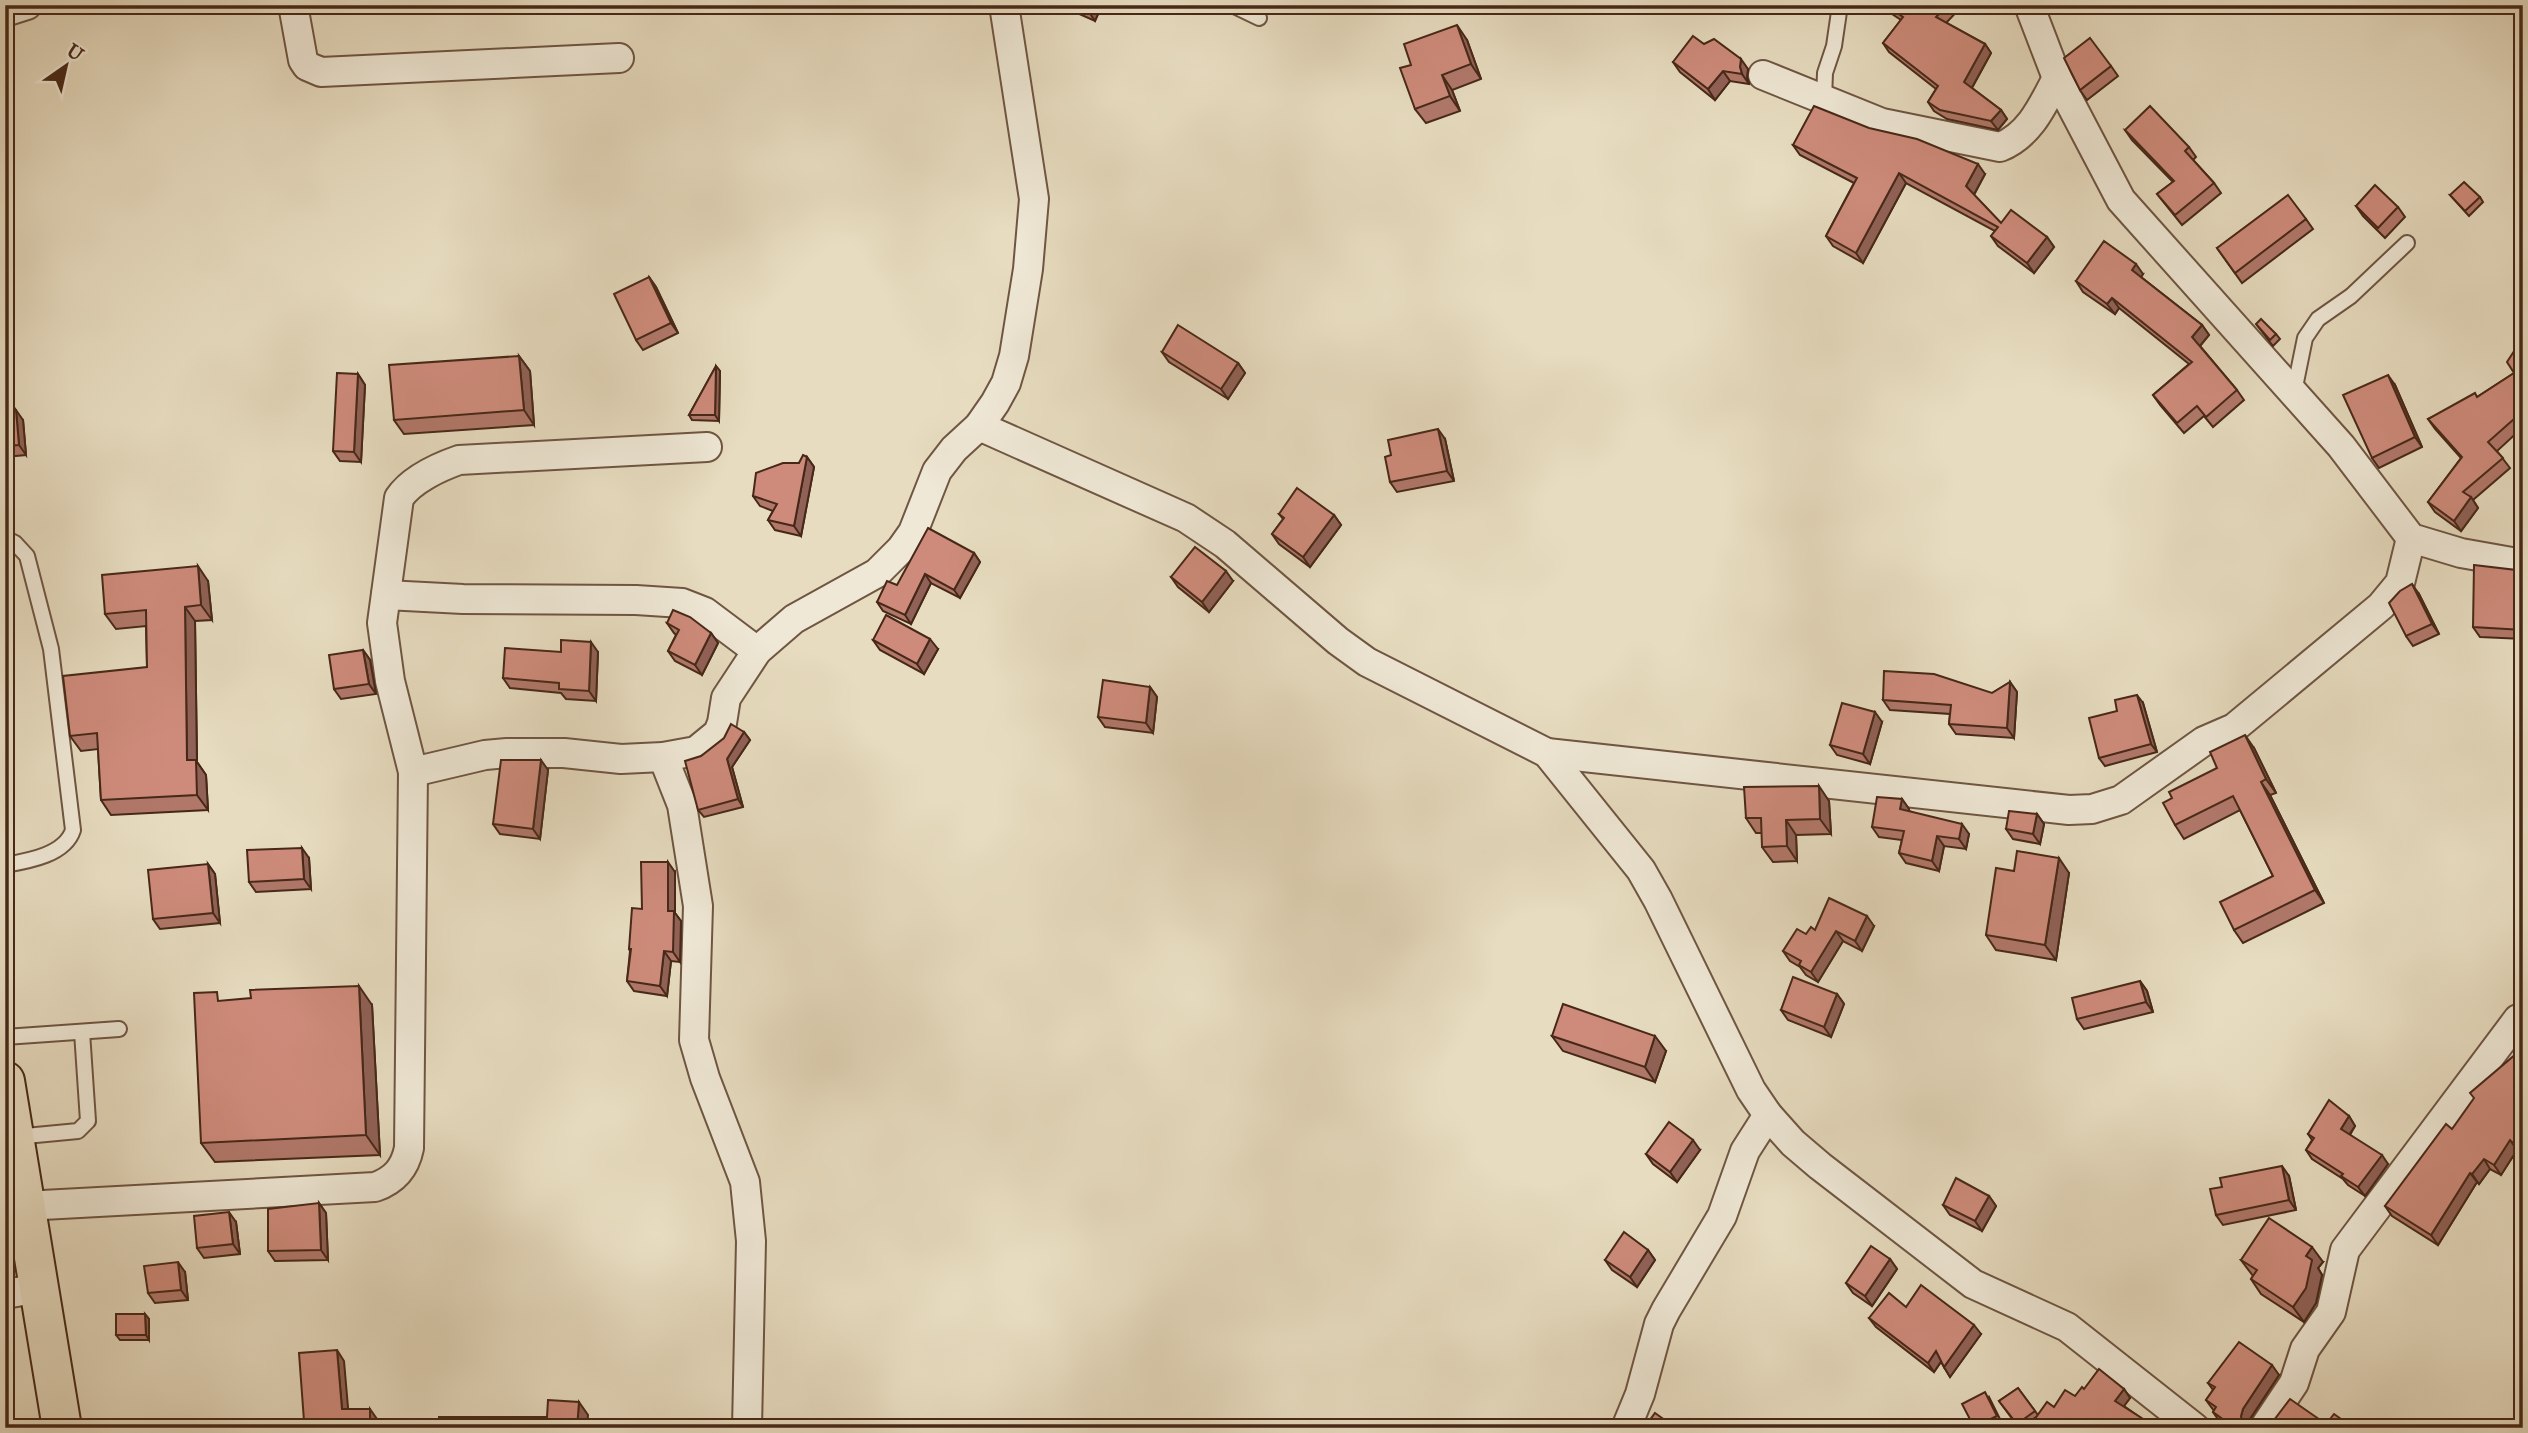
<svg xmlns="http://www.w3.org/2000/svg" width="2528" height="1433" viewBox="0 0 2528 1433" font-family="'IM FELL Great Primer',serif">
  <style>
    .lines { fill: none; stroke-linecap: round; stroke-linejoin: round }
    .lane-casing { stroke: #6f5542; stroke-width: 18 }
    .street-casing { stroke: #6f5542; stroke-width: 32 }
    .highway-casing { stroke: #472818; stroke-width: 42 }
    .lane { stroke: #efe8d6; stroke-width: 14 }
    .street { stroke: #efe8d6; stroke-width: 28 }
    .highway { stroke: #e7dcc0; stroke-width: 38 }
    .wall { fill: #b1786a; stroke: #472818; stroke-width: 2 }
    .shaded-wall { fill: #906156; stroke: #472818; stroke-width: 2 }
    .building { fill: #ce8b7b; stroke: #472818; stroke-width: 2 }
  </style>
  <rect width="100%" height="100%" fill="#e7dcc0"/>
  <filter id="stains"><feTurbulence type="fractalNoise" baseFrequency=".00286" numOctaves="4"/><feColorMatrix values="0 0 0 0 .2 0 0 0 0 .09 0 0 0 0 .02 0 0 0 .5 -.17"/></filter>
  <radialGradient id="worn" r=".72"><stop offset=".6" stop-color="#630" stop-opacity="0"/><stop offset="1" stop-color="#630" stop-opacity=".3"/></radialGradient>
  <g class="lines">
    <defs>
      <g id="lane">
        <path d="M1232 5 1259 18"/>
        <path d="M1824 99 1825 73 1834 46 1840 5"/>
        <path d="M2294 392 2305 338 2318 319 2351 296 2407 243"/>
        <path d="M5 538 15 543 27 556 51 649 73 830C65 855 28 861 5 865"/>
        <path d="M5 1037 119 1029"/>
        <path d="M15 1137 78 1131 88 1121 82 1032"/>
      </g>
      <g id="street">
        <path d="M293 5 303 60 307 66 321 72 619 58"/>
        <path d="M2029 5 2057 78 2121 200 2341 446 2411 538 2461 553 2523 564"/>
        <path d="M5 12 27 5"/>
        <path d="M1763 75 1882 123 2000 147C2030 135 2043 105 2057 78"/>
        <path d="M979 426 1186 518 1225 544 1338 641 1367 662 1547 753 1641 870 1658 900 1751 1090 1768 1115 1793 1143 1820 1166 1973 1284 2067 1327 2195 1428"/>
        <path d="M386 595 463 599 636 600 682 603 705 612 757 651"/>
        <path d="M1547 753 2069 810 2092 809 2121 800 2204 741 2234 728 2381 606 2400 583 2411 538"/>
        <path d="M663 757 682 805 698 906 694 1040 705 1078 745 1182 751 1241 747 1428"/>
        <path d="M413 772 485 755 507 753H564L621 759 663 757 696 751 718 733 722 723 726 698 757 651 794 619 877 573 901 549 913 532 937 471 954 449 979 426 995 403 1006 383 1014 356 1028 269 1034 199 1004 5"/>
        <path d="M24 1206 375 1187C395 1180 405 1168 409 1148L413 772 390 681 382 623 399 498C411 480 439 467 459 460L707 447"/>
        <path d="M5 1294 40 1288"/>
        <path d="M1626 1428 1640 1394 1659 1324 1666 1310 1722 1216 1745 1151 1768 1115"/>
        <path d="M2264 1428 2294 1383 2305 1349 2331 1312 2345 1250 2518 1019"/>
      </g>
      <path id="highway" d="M5 1081 62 1428"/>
    </defs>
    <use href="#lane" class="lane-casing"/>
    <use href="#street" class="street-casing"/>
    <use href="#highway" class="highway-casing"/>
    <use href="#lane" class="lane"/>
    <use href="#street" class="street"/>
    <use href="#highway" class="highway"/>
  </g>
  <g class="wall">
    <path d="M1059 5H1102L1095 21Z"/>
    <path d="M1884 5H1963L1946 23 1985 44 1991 53 1972 88 2001 110 2007 119 1998 130 1947 119 1934 111 1928 102 1936 89 1889 52 1883 43 1901 20 1889 12Z"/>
    <path d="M1467 40 1481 79 1452 90 1460 111 1426 123 1415 109 1411 65Z"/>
    <path d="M1704 44 1748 69 1747 77 1749 84 1730 81 1715 100 1680 72 1673 62Z"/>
    <path d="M2111 66 2118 76 2087 100 2080 90Z"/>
    <path d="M2125 130 2189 147 2196 157 2193 160 2214 183 2221 193 2182 225 2157 194 2173 182 2132 140Z"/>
    <path d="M1793 145 1985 174 1974 195 2001 223 2047 237 2054 247 2034 273 1998 246 1991 236 1995 231 1906 183 1863 263 1833 246 1826 236 1854 183 1800 155Z"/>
    <path d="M2450 195 2480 197 2483 202 2469 216Z"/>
    <path d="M2356 206 2398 207 2405 217 2385 238 2363 216Z"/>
    <path d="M2306 219 2313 229 2242 283 2217 248Z"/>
    <path d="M2143 274 2141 277 2202 325 2209 335 2200 346 2237 390 2244 400 2213 427 2204 416 2184 433 2160 405 2153 395 2189 364 2119 308 2115 314 2083 292 2076 281Z"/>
    <path d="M649 277 656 287 678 333 643 350 636 340Z"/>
    <path d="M2256 324 2276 334 2280 339 2273 346Z"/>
    <path d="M2523 350V427L2497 451 2510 468 2473 500 2478 508 2461 531 2435 512 2428 502 2461 458 2435 429 2428 419 2477 397 2514 373Z"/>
    <path d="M1162 352 1238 363 1245 373 1228 399 1169 362Z"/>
    <path d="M519 356 530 371 534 425 404 434 394 420Z"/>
    <path d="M716 366 720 371 719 421 692 420 689 415Z"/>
    <path d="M358 374 365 385 361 462 340 461 333 451Z"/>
    <path d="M2395 385 2422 447 2379 468 2372 458Z"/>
    <path d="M5 411 23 420 26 455 5 457Z"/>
    <path d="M1445 439 1454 481 1397 492 1390 482Z"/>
    <path d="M807 457 814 467 801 536 775 530 768 520 773 511 760 506 753 496Z"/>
    <path d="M1279 514 1334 515 1341 525 1310 567 1279 544 1272 534 1283 519Z"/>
    <path d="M974 553 980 562 960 598 931 583 911 624 883 611 877 602 897 585Z"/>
    <path d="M2520 576H2523V639L2480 637 2473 627Z"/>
    <path d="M1171 577 1233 581 1209 612 1178 587Z"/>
    <path d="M208 581 212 620 195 621 197 762 206 775 208 810 111 815 101 800 98 749 81 751 70 736 147 667 146 626 116 629 105 614Z"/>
    <path d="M2419 594 2439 634 2413 646 2406 636Z"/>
    <path d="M667 623 711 633 718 643 702 675 675 661 668 651 676 635 674 633Z"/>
    <path d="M873 640 938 649 924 674 880 650Z"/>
    <path d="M363 650 370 660 376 694 341 699 334 689Z"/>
    <path d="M561 652H598L596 701 566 699 561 693 510 688 503 678Z"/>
    <path d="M2010 682 2017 692 2014 738 1956 734 1949 724 1950 714 1890 710 1883 700 1992 693Z"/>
    <path d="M1150 687 1157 697 1153 733 1105 727 1098 717Z"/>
    <path d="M2143 703 2157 752 2105 766 2099 758Z"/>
    <path d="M1882 722 1870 764 1837 755 1830 745Z"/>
    <path d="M744 732 750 740 732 767 743 807 704 817 698 810 701 756Z"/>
    <path d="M2254 748 2276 793 2270 795 2324 903 2243 943 2234 930 2273 876 2240 810 2184 839 2175 825Z"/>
    <path d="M548 770 540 839 500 834 493 824Z"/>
    <path d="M1902 799 1909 809V811L1969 834 1966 849 1944 846 1939 871 1906 863 1899 853 1902 840 1879 837 1872 827Z"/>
    <path d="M1829 801 1831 834 1796 835 1797 861 1773 862 1762 847V833H1756L1746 818Z"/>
    <path d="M2037 814 2044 824 2040 844 2013 839 2006 829Z"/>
    <path d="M309 858 311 889 256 892 249 882Z"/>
    <path d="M208 864 215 874 220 923 160 929 153 919Z"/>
    <path d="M2014 871 2069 873 2056 960 1996 950 1986 935Z"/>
    <path d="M675 872V913L681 921 680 962 671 961 667 996 634 991 627 981 630 951 629 949 642 909Z"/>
    <path d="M1874 926 1862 951 1843 941 1818 982 1806 975 1800 967 1790 961 1783 951 1806 934 1815 930Z"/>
    <path d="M2140 981 2147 991 2153 1012 2084 1029 2077 1019Z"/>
    <path d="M1837 994 1844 1004 1831 1037 1788 1020 1781 1010Z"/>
    <path d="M372 1005 380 1155 215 1162 201 1143Z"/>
    <path d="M1552 1036 1666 1051 1655 1082 1563 1051Z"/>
    <path d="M2523 1048V1156L2517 1150 2501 1175 2490 1169 2479 1184 2477 1182 2438 1245 2392 1216 2385 1206Z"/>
    <path d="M2349 1116 2355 1126 2350 1135 2388 1164 2365 1196 2348 1185 2343 1179 2312 1159 2306 1150 2312 1140 2308 1134Z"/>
    <path d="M1700 1150 1677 1182 1653 1164 1646 1154Z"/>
    <path d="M2289 1176 2296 1210 2223 1225 2216 1215Z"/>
    <path d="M1989 1196 1996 1206 1982 1231 1950 1215 1943 1205Z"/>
    <path d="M319 1203 326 1213 328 1260 275 1261 268 1251Z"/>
    <path d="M236 1222 240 1254 204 1258 197 1248Z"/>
    <path d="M1648 1250 1655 1260 1637 1287 1612 1270 1605 1260Z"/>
    <path d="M1890 1259 1897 1269 1872 1306 1853 1293 1846 1283Z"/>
    <path d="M2241 1260 2323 1262 2318 1268 2322 1275 2316 1303 2304 1322 2261 1294 2251 1279 2253 1276Z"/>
    <path d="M185 1272 188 1300 155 1303 148 1293Z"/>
    <path d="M1906 1307 1981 1334 1950 1377 1941 1362 1934 1372 1876 1327 1869 1318Z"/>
    <path d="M145 1314 149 1319V1340H120L116 1335Z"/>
    <path d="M2279 1375 2250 1419 2248 1428H2227L2220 1422 2213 1412 2214 1411 2206 1400 2213 1390 2208 1383Z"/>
    <path d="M2018 1388 2038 1415 2075 1396 2084 1389H2124L2130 1398 2124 1406 2155 1428H2035L2032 1423 2036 1417 2022 1428H2019L1999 1401Z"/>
    <path d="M1989 1397 2001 1421 1987 1428H1974Z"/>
  </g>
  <g class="shaded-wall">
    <path d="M1085 5H1102L1095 21 1085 6Z"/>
    <path d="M1457 25 1467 40 1481 79 1471 64Z"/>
    <path d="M1985 44 1991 53 1970 91 1964 82Z"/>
    <path d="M1741 59 1748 69 1747 77 1749 84 1742 74 1740 67Z"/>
    <path d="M1723 71 1730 81 1715 100 1708 89Z"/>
    <path d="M1442 75 1452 90 1460 111 1450 96Z"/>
    <path d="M2001 110 2007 119 1998 130 1991 121Z"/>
    <path d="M1978 164 1985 174 1973 196 1966 186Z"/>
    <path d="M1899 173 1906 183 1863 263 1856 253Z"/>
    <path d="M2047 237 2054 247 2034 273 2027 263Z"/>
    <path d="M2136 264 2143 274 2139 280 2132 270Z"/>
    <path d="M649 277 656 287 678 333 671 323Z"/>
    <path d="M2112 298 2119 308 2115 314 2107 304Z"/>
    <path d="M2202 325 2209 335 2199 347 2192 337Z"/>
    <path d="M519 356 530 371 534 425 524 410Z"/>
    <path d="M1238 363 1245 373 1228 399 1221 389Z"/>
    <path d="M716 366 720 371 719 421 715 415Z"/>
    <path d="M358 374 365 385 361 462 354 452Z"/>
    <path d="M2388 375 2395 385 2422 447 2415 437Z"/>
    <path d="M16 410 23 420 26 455 19 445Z"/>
    <path d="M1438 429 1445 439 1454 481 1447 471Z"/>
    <path d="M807 457 814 467 801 536 794 526Z"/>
    <path d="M2471 497 2478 508 2461 531 2454 521Z"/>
    <path d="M1334 515 1341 525 1310 567 1303 557Z"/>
    <path d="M974 553 980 562 960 598 954 590Z"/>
    <path d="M198 566 208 581 212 620 201 605Z"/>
    <path d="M1226 571 1233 581 1209 612 1202 602Z"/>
    <path d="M925 574 931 583 911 624 905 615Z"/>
    <path d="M2412 584 2419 594 2439 634 2432 624Z"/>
    <path d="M185 607 195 621 197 762 206 775 208 810 197 795 187 760Z"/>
    <path d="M711 633 718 643 702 675 695 665Z"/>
    <path d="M930 639 938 649 924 674 917 664Z"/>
    <path d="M591 642 598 652 596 701 589 691Z"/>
    <path d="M363 650 370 660 376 694 369 684Z"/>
    <path d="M2010 682 2017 692 2014 738 2007 728Z"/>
    <path d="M1150 687 1157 697 1153 733 1146 723Z"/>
    <path d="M2137 695 2143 703 2157 752 2151 744Z"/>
    <path d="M1875 712 1882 722 1870 764 1863 754Z"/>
    <path d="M744 732 750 740 732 767 743 807 738 799 727 759Z"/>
    <path d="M2245 735 2254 748 2276 793 2266 779Z"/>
    <path d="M541 760 548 770 540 839 533 829Z"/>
    <path d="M2261 782 2270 795 2324 903 2315 890Z"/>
    <path d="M1819 786 1829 801 1831 834 1820 819Z"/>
    <path d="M1902 799 1909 809 1907 819 1900 809Z"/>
    <path d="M2037 814 2044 824 2040 844 2033 834Z"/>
    <path d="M1786 820 1796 835 1797 861 1787 846Z"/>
    <path d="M1962 824 1969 834 1966 849 1959 839Z"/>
    <path d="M1937 836 1944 846 1939 871 1932 861Z"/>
    <path d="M302 848 309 858 311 889 304 879Z"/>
    <path d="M2059 858 2069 873 2056 960 2045 945Z"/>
    <path d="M668 862 675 872V913L681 921 680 962 673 952 668 911Z"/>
    <path d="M208 864 215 874 220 923 213 913Z"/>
    <path d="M1867 916 1874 926 1862 951 1855 941Z"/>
    <path d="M1836 931 1843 941 1818 982 1811 972Z"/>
    <path d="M664 951 671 961 667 996 660 986Z"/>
    <path d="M2140 981 2147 991 2153 1012 2146 1002Z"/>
    <path d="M359 986 372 1005 380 1155 366 1135Z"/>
    <path d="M1837 994 1844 1004 1831 1037 1824 1027Z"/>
    <path d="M1655 1036 1666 1051 1655 1082 1645 1067Z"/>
    <path d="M2349 1116 2355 1126 2347 1138 2341 1129Z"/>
    <path d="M1693 1140 1700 1150 1677 1182 1670 1172Z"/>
    <path d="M2510 1140 2517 1150 2501 1175 2494 1165Z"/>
    <path d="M2382 1155 2388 1164 2365 1196 2358 1187Z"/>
    <path d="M2484 1159 2490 1169 2479 1184 2472 1174Z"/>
    <path d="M2282 1166 2289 1176 2296 1210 2289 1200Z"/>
    <path d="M2470 1173 2477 1182 2438 1245 2431 1235Z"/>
    <path d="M1989 1196 1996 1206 1982 1231 1975 1221Z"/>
    <path d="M319 1203 326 1213 328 1260 321 1250Z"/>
    <path d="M229 1212 236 1222 240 1254 233 1244Z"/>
    <path d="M2312 1247 2323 1262 2318 1268 2322 1275 2316 1303 2304 1322 2293 1307 2306 1256Z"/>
    <path d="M1648 1250 1655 1260 1637 1287 1630 1277Z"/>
    <path d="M1890 1259 1897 1269 1872 1306 1865 1296Z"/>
    <path d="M178 1262 185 1272 188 1300 181 1290Z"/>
    <path d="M145 1314 149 1319V1340L146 1335Z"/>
    <path d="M1974 1325 1981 1334 1950 1377 1944 1367Z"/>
    <path d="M337 1350 344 1361 349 1419 342 1409Z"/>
    <path d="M1936 1351 1942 1360 1934 1372 1928 1363Z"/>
    <path d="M2272 1365 2279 1375 2250 1419 2248 1428H2244L2242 1425 2241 1416 2243 1409Z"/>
    <path d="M2124 1389 2130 1398 2121 1410 2115 1401Z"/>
    <path d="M579 1402 588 1415 587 1428H577Z"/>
    <path d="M370 1409 377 1419V1428H370Z"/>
  </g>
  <g class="building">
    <path d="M1885 5H1948L1936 17 1985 44 1964 82 2001 110 1991 121 1940 110 1928 102 1938 86 1883 43 1903 17Z"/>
    <path d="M1457 25 1471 64 1442 75 1450 96 1415 109 1400 68 1411 65 1404 44Z"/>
    <path d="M1693 36 1704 44 1714 39 1741 59 1740 67 1742 74 1723 71 1708 89 1673 62Z"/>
    <path d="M2090 38 2111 66 2080 90 2064 58Z"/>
    <path d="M1814 106 1869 128 1917 139 1978 164 1966 186 2001 223 2011 210 2047 237 2027 263 1991 236 1998 227 1899 173 1856 253 1826 236 1857 178 1793 145Z"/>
    <path d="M2150 106 2189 147 2185 151 2214 183 2175 215 2157 194 2174 181 2125 130Z"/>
    <path d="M2464 182 2480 197 2465 211 2450 195Z"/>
    <path d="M2375 185 2398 207 2378 228 2356 206Z"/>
    <path d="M2288 195 2306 219 2235 273 2217 248Z"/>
    <path d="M2104 241 2136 264 2132 270 2202 325 2192 337 2237 390 2206 417 2197 406 2177 423 2153 395 2192 362 2112 298 2107 304 2076 281Z"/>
    <path d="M649 277 671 323 636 340 614 294Z"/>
    <path d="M2261 319 2276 334 2270 340 2256 324Z"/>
    <path d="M1178 325 1238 363 1221 389 1162 352Z"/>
    <path d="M2518 345 2523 350V411L2488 442 2503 458 2463 492 2471 497 2454 521 2428 502 2462 457 2428 419 2475 393 2477 397 2514 373 2507 362Z"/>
    <path d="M519 356 524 410 394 420 389 365Z"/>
    <path d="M716 366 715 415H689Z"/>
    <path d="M337 373 358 374 354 452 333 451Z"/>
    <path d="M2388 375 2415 437 2372 458 2343 395Z"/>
    <path d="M16 410 19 445 5 446V411Z"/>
    <path d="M1438 429 1447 471 1390 482 1385 457 1391 455 1388 440Z"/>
    <path d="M803 455 807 457 794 526 768 520 777 504 753 496 756 473 783 463H799Z"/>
    <path d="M1297 488 1334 515 1303 557 1272 534 1284 518 1279 514Z"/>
    <path d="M928 528 974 553 954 590 925 574 905 615 877 602 887 581 897 585Z"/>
    <path d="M1195 547 1226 571 1202 602 1171 577Z"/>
    <path d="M2474 565 2516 570V576H2523V630L2473 627Z"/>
    <path d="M198 566 201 605 185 607 187 760H196L197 795 101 800 97 733 70 736 63 676 147 667 146 610 105 614 102 575Z"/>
    <path d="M2412 584 2432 624 2406 636 2389 603 2400 591Z"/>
    <path d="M673 610 690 617 711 633 695 665 668 651 679 630 667 623Z"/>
    <path d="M886 615 930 639 917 664 873 640Z"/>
    <path d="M561 640 591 642 589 691 559 689V683L503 678 505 648 561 652Z"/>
    <path d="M363 650 369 684 334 689 329 655Z"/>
    <path d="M1884 671 1934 674 1992 693 2010 682 2007 728 1949 724 1951 705 1883 700Z"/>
    <path d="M1103 680 1150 687 1146 723 1098 717Z"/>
    <path d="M2137 695 2151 744 2099 758 2089 718 2117 711 2115 700Z"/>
    <path d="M1842 703 1875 712 1863 754 1830 745Z"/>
    <path d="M731 724 744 732 727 759 738 799 698 810 685 761 701 756 724 738Z"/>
    <path d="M2245 735 2266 779 2261 782 2315 890 2234 930 2220 902 2273 876 2233 796 2175 825 2163 803 2172 798 2169 792 2217 768 2210 752Z"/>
    <path d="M501 760H541L533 829 493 824Z"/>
    <path d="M1819 786 1820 819 1786 820 1787 846 1762 847 1761 818H1746L1744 787Z"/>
    <path d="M1877 797 1902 799 1900 809 1962 824 1959 839 1937 836 1932 861 1899 853 1904 831 1872 827Z"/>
    <path d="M2009 811 2037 814 2033 834 2006 829Z"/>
    <path d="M302 848 304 879 249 882 247 850Z"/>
    <path d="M2017 851 2059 858 2045 945 1986 935 1996 868 2014 871Z"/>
    <path d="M641 862H668V911H674L673 952 664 951 660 986 627 981 631 949H629L632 908 642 909Z"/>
    <path d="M208 864 213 913 153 919 148 870Z"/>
    <path d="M1829 898 1867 916 1855 941 1836 931 1811 972 1799 965 1801 961 1783 951 1797 929 1806 934 1811 927 1815 930Z"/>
    <path d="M1793 977 1837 994 1824 1027 1781 1010Z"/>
    <path d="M2140 981 2146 1002 2077 1019 2072 998Z"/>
    <path d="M359 986 366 1135 201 1143 194 993 217 992 218 1001 251 998 250 990Z"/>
    <path d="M1563 1004 1655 1036 1645 1067 1552 1036Z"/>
    <path d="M2523 1048V1145L2519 1149 2510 1140 2494 1165 2484 1159 2472 1174 2470 1173 2431 1235 2385 1206 2446 1124 2452 1129 2474 1098 2470 1093Z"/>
    <path d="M2329 1100 2349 1116 2341 1129 2382 1155 2358 1187 2341 1176 2343 1174 2306 1150 2314 1138 2308 1134Z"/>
    <path d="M1669 1122 1693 1140 1670 1172 1646 1154Z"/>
    <path d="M2282 1166 2289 1200 2216 1215 2210 1189 2222 1187 2220 1178Z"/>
    <path d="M1956 1178 1989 1196 1975 1221 1943 1205Z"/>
    <path d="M319 1203 321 1250 268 1251V1209Z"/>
    <path d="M229 1212 233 1244 197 1248 194 1216Z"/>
    <path d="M2269 1218 2312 1247 2306 1256 2312 1260 2306 1288 2293 1307 2251 1279 2257 1270 2241 1260Z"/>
    <path d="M1624 1232 1648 1250 1630 1277 1605 1260Z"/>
    <path d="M1871 1246 1890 1259 1865 1296 1846 1283Z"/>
    <path d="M178 1262 181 1290 148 1293 144 1266Z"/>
    <path d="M1921 1285 1974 1325 1944 1367 1936 1351 1928 1363 1869 1318 1889 1293 1906 1307Z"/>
    <path d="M116 1314H145L146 1335H116Z"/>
    <path d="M2239 1342 2272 1365 2243 1409 2241 1416 2242 1425 2244 1428H2235L2213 1412 2216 1407 2206 1400 2215 1387 2208 1383Z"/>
    <path d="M337 1350 342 1409H370V1428H302L301 1421H304L299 1353Z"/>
    <path d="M2099 1369 2124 1389 2115 1401 2154 1426 2152 1428H2039L2032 1423 2047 1402 2054 1407 2065 1390 2075 1396 2082 1387 2084 1389Z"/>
    <path d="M2018 1388 2035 1411 2017 1424 1999 1401Z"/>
    <path d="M1985 1392 1997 1416 1974 1427 1962 1404Z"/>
    <path d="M2290 1399 2326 1424 2334 1414 2354 1428H2268Z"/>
    <path d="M548 1400 579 1402 577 1428H439V1417H547Z"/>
    <path d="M1655 1413 1676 1428H1644Z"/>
  </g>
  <rect width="2528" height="1433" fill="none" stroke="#e7dcc0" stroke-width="28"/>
  <rect x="7" y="7" width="2514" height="1419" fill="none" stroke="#472818" stroke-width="3.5"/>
  <rect x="14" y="14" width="2500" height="1405" fill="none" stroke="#472818" stroke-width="2"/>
  <g transform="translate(66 66) rotate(34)" stroke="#efe8d6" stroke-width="5" paint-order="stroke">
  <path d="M0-5L12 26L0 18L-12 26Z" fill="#472818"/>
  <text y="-10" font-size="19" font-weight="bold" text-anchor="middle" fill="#472818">U</text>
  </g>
  <rect width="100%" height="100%" filter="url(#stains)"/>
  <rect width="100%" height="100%" fill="url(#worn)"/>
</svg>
